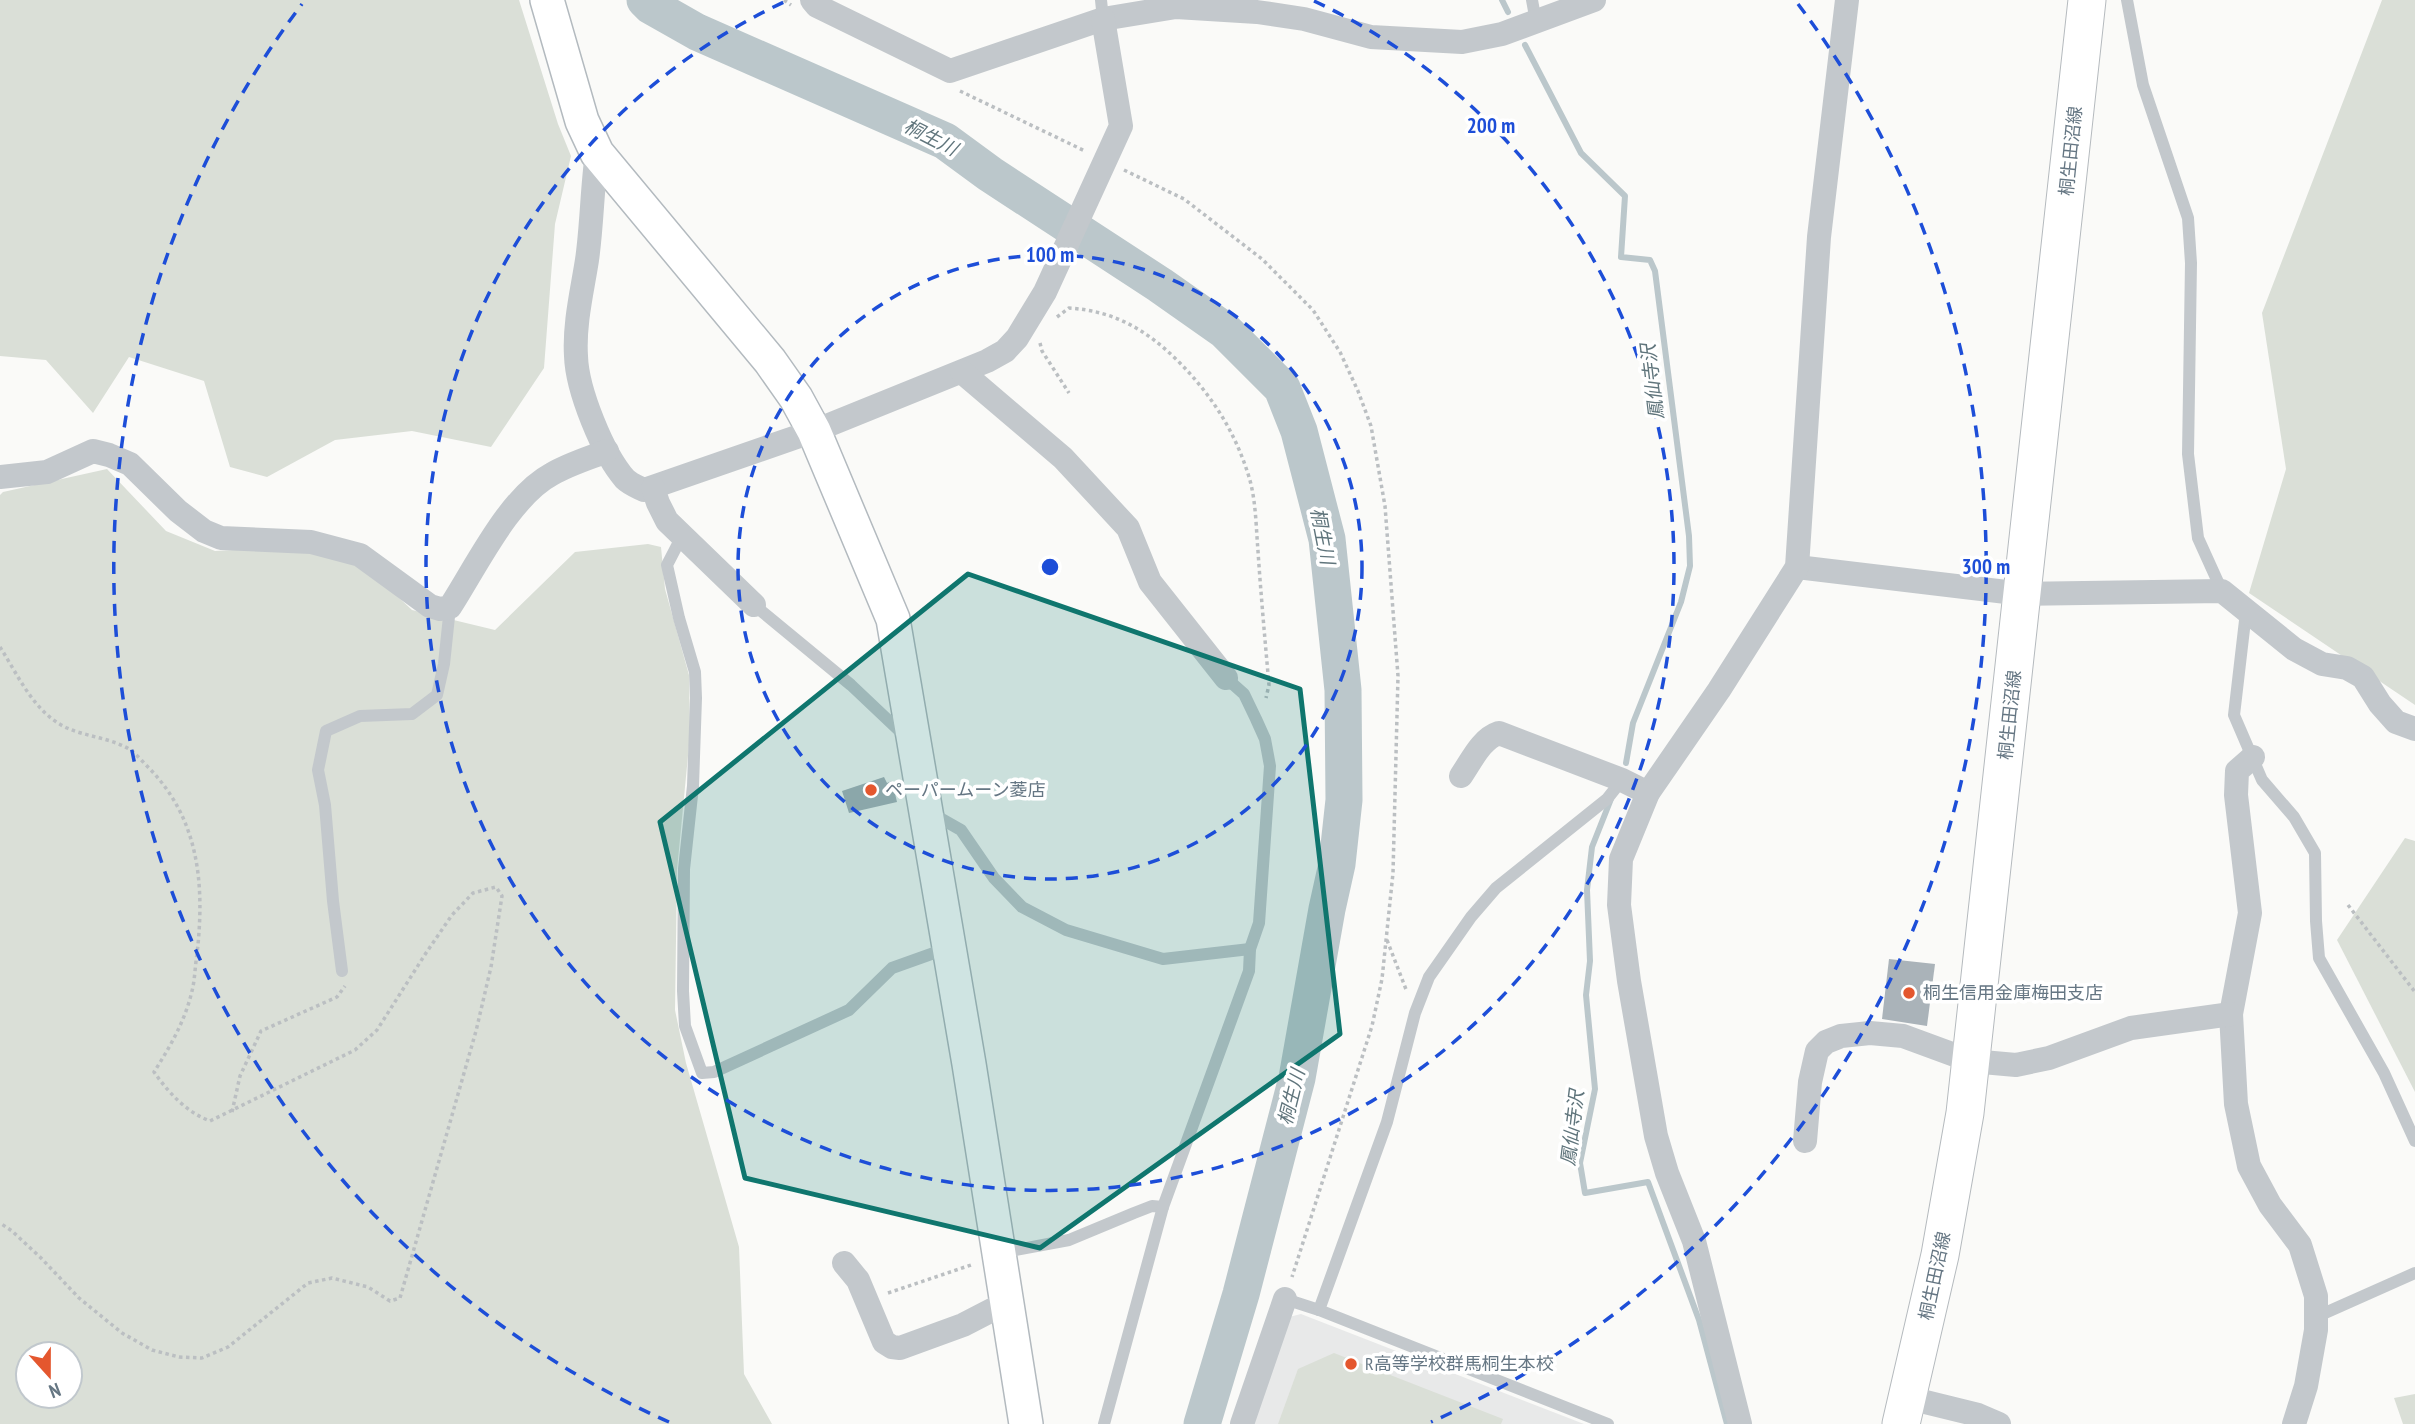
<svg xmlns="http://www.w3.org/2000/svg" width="2415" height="1424" viewBox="0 0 2415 1424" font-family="'PT Sans Narrow','Noto Sans JP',sans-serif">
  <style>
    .built { fill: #e8e9e9 }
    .green { fill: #dadfd7; fill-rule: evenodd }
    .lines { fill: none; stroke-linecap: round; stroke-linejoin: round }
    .stream { stroke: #bbc7cb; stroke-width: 6 }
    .river { stroke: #bbc7cb; stroke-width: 37 }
    .building { fill: #aab3b9 }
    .secondary-casing { stroke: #b3babf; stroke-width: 36 }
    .primary-casing { stroke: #b5babe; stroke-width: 39 }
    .path { stroke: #bbbfc2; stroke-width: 3.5; stroke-dasharray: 3.5 3.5; stroke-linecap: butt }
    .lane { stroke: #c3c8cc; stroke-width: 12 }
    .street { stroke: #c3c8cc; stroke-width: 24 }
    .secondary { stroke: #fff; stroke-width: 33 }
    .primary { stroke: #fff; stroke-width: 37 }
    .marked { fill: #0f766e; fill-opacity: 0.2; stroke: #0f766e; stroke-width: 5; stroke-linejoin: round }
    .ring { fill: none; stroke: #1d4ed8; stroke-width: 3.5; stroke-dasharray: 12 9 }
    .poi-dot { fill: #e4572e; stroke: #fff; stroke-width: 2.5 }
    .labels { text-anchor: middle; stroke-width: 7; stroke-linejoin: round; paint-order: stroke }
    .street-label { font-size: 18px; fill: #657683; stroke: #fff }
    .poi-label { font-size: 18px; fill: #657683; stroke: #fff; text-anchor: start }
    .water-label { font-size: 19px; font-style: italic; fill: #60757c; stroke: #fff }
    .centre { fill: #1d4ed8; stroke: #fff; stroke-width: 3.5 }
    .ring-label { font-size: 21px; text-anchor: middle; font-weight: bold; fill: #1d4ed8; stroke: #fff; stroke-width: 7; stroke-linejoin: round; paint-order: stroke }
  </style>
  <rect width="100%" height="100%" fill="#fafaf8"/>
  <path class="built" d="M1301 1314 1584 1424H1254L1289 1317Z"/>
  <g class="green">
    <path d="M0 0H519L558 124 571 156 555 224 544 368 491 447 412 431 335 440 267 477 230 467 204 381 129 357 93 413 46 360 0 356Z"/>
    <path d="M2382 0H2415V705L2249 593 2286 469 2262 313Z"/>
    <path d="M107 469 166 531 215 551 342 544 412 610 495 630 575 552 648 544 661 547 665 589 689 675 690 735 677 870 675 1010 686 1063 739 1247 744 1374 772 1424H0V495L3 492ZM28 1354H70V1396H28Z"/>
    <path d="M2405 838 2415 841V1092L2337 940Z"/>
    <path d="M1334 1353 1503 1419 1501 1424H1278L1298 1369Z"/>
    <path d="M2415 1394V1424H2403L2394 1398Z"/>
  </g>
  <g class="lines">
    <g class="stream">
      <path d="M1502 0 1508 12"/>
      <path d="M1525 45 1581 153 1625 196 1621 257 1650 260 1655 271 1689 536 1690 566 1681 602 1633 723 1626 763"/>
      <path d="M1611 799 1592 847 1587 890 1590 961 1586 995 1595 1089 1580 1163 1585 1193 1648 1182 1699 1320 1727 1424"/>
    </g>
    <path class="river" d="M645 0 651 6 697 32 945 141 990 174 1160 285 1224 330 1282 388 1299 431 1327 539 1343 690 1344 800 1337 864 1327 909 1297 1078 1241 1294 1202 1424"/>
  </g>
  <g class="building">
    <path d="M884 777 887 783 892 781 897 802 849 813 842 791Z"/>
    <path d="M1889 959 1935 964 1927 1026 1882 1019Z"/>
  </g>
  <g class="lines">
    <defs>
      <path id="secondary" d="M547 0 582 121 597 153 770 361 796 398 814 431 893 619 969 1064 1026 1424"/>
      <path id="primary" d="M1901 1424 1940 1255 1965 1113 2087 0"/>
    </defs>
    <use href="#secondary" class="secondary-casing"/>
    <use href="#primary" class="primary-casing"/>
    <g class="path">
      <path d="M784 0 791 5"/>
      <path d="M960 91 1085 151"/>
      <path d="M1124 170 1184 199 1262 259 1313 310 1340 352 1358 391 1371 426 1385 506 1398 676 1393 873 1382 979 1372 1026 1292 1277"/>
      <path d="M1057 317 1069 308C1114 311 1145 329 1177 360 1211 394 1235 431 1249 477 1256 500 1256 527 1258 551 1261 596 1265 640 1269 685L1266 698"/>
      <path d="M1040 343 1042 351 1069 393"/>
      <path d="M0 647C18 675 34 713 67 728 87 737 113 738 132 751 137 755 142 761 147 766 199 818 205 883 197 954 195 966 195 979 192 991 185 1021 170 1047 154 1072 169 1093 186 1112 210 1121L355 1050 377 1030 426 953 452 915 473 893 496 887 502 896 491 967 476 1031 400 1298 390 1301 368 1287 332 1278 308 1283 228 1347 202 1358 179 1357 152 1350 122 1333 79 1298 41 1258 12 1231 0 1223"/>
      <path d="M2348 905 2415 992"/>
      <path d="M1387 940 1407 992"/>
      <path d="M232 1112 240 1076 261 1031 337 997 345 986"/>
      <path d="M888 1293 974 1264"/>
    </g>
    <g class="lane">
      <path d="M1101 0 1103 19"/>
      <path d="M1532 0 1536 22"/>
      <path d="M2127 0 2143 85 2188 218 2191 263 2188 454 2198 538 2222 591"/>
      <path d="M682 536 667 565 679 618 695 672 696 698 693 786 684 869 683 991 685 1026 702 1073 714 1072 849 1010 892 968 948 948"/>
      <path d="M754 605 851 685 907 738"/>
      <path d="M2246 612 2234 715 2262 780 2294 817 2315 853 2316 921 2319 958 2384 1073 2415 1141"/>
      <path d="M931 813 961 830 994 878 1022 907 1066 930 1163 959 1250 949"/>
      <path d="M342 971 333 901 325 805 318 770 326 731 360 716 412 714 437 695 444 664 450 607"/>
      <path d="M1000 1253 1069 1240 1134 1213 1152 1206 1163 1207"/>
      <path d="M1285 1299 1319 1310 1608 1424"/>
      <path d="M1319 1310 1387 1122 1415 1013 1429 977 1471 917 1496 888 1607 799 1622 780"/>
      <path d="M2316 1317 2415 1273"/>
      <path d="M1104 1424 1163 1207 1249 971 1250 949 1259 923 1270 766 1265 739 1256 719 1244 694 1226 678"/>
    </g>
    <g class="street">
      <path d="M812 0 817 6 950 71 1103 19 1176 7 1257 12 1304 19 1371 37 1462 42 1502 34 1594 0"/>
      <path d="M597 153C592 189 592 225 587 260 582 292 574 324 576 356 577 390 603 454 625 479 630 484 638 487 644 490L814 431 987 361 1005 351 1017 338 1045 292 1121 126 1103 19"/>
      <path d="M962 372 1063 458 1128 528 1150 582 1226 678"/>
      <path d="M0 477 47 472 93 451 109 455 130 464 178 511 204 531 221 538 311 542 360 555 430 606 440 609 450 607C476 567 509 497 552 474 569 464 589 458 607 451"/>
      <path d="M653 488 658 503 667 521 754 605"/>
      <path d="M1797 567 2023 594 2222 591 2294 649 2322 664 2347 668 2363 677 2380 704 2396 722 2415 729"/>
      <path d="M2253 757 2237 771 2236 795 2250 913 2231 1014 2236 1104 2249 1166 2270 1205 2300 1245 2316 1296V1330L2306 1386 2294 1424"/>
      <path d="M1461 776C1472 760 1481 739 1499 733L1622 780 1648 793"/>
      <path d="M1805 1141 1810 1082 1817 1051 1826 1042 1841 1036 1870 1033 1903 1036 1971 1061 2016 1065 2049 1058 2131 1028 2231 1014"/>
      <path d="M844 1263 858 1280 884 1342 892 1347 900 1348 963 1325 992 1310 1008 1306"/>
      <path d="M1909 1398 1978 1415 1999 1424"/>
      <path d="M1242 1424 1285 1299"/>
      <path d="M1740 1424 1694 1241 1667 1173 1656 1136 1629 981 1619 905 1621 859 1648 793 1719 690 1797 567 1819 237 1847 0"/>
    </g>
    <use href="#secondary" class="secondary"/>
    <use href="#primary" class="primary"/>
  </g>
  <path class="marked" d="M968 574 1300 689 1340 1034 1040 1248 745 1178 660 822Z"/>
  <g class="ring">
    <circle cx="1050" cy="567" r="312"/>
    <path d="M1314 1A624 624 0 1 1 786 1"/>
    <path d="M669 1422A936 936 0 0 1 302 4M1798 4A936 936 0 0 1 1431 1422"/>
  </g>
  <g class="poi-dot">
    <circle cx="871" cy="790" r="7"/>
    <circle cx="1909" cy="993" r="7"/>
    <circle cx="1351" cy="1364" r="7"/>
  </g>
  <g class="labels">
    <g class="street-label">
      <text transform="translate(2071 151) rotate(-84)" y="6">桐生田沼線</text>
      <text transform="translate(2010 715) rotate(-84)" y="6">桐生田沼線</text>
      <text transform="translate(1935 1276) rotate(-78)" y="6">桐生田沼線</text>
    </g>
    <g class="poi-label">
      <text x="885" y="796">ペーパームーン菱店</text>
      <text x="1923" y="999">桐生信用金庫梅田支店</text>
      <text x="1365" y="1370">R高等学校群馬桐生本校</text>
    </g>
    <g class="water-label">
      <text transform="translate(931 137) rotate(27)" y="7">桐生川</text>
      <text transform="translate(1652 382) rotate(-97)" y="7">鳳仙寺沢</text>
      <text transform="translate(1323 536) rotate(79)" y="7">桐生川</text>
      <text transform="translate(1291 1097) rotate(-76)" y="7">桐生川</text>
      <text transform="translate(1572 1128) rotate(-83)" y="7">鳳仙寺沢</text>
    </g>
  </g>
  <circle cx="1050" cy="567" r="10" class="centre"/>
  <g class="ring-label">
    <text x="1491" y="133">200 m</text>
    <text x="1050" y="262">100 m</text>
    <text x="1986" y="574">300 m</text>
  </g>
  <g transform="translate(49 1375) rotate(159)"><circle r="33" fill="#ffffff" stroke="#c1c8cd" stroke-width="2"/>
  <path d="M0-5L12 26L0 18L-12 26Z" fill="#e4572e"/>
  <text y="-10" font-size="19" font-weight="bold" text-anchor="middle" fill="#657683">N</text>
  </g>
</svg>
